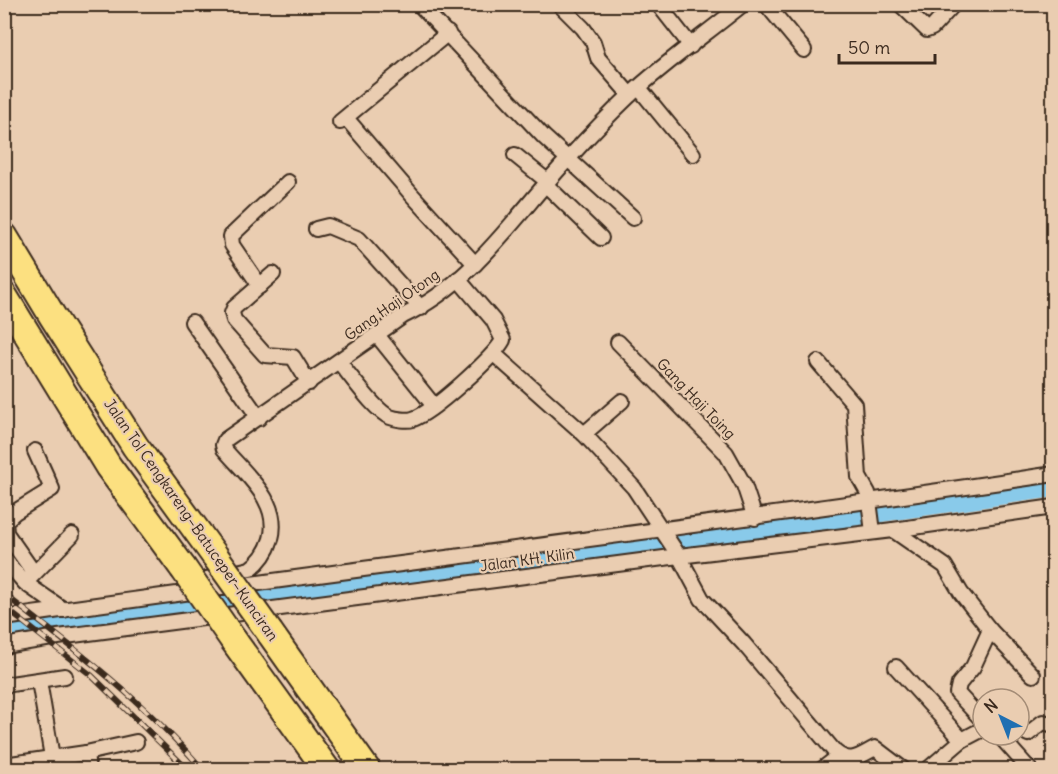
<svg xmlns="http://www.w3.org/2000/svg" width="1058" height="774" viewBox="0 0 1058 774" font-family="Delius,sans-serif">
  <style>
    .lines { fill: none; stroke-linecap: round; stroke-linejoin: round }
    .river { stroke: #89caea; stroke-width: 22 }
    .street-casing { stroke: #3b2a1e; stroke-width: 18 }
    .highway-casing { stroke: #3b2a1e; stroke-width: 30 }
    .street { stroke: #eacdb1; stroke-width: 14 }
    .highway { stroke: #fce080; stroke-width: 26 }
    .rail-casing { stroke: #3b2a1e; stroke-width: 6 }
    .rail { stroke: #eacdb1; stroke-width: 4; stroke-dasharray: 11; stroke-linecap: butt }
    .highway-bridge-casing { stroke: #3b2a1e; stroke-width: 30; stroke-linecap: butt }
    .highway-bridge { stroke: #fce080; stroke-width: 26 }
    .labels { text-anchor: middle; stroke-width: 4.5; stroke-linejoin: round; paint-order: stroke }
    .street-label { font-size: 15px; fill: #3b2a1e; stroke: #eacdb1 }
  </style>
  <rect width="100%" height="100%" fill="#eacdb1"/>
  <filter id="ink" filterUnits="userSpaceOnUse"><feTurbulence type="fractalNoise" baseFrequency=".0167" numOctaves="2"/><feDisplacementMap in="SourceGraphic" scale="12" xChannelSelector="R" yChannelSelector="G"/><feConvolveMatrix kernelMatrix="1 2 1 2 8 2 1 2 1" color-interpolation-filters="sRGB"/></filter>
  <g filter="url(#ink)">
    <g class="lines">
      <path class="river" d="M4 630 639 546 1054 486"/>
      <defs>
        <g id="street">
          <path d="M419 4 544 137 633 218"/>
          <path d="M559 4 583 28 593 42 598 58 630 95"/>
          <path d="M658 4 691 46"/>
          <path d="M766 4 804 50"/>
          <path d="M900 4 927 30 932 28 954 4"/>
          <path d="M639 88 693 154"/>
          <path d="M346 118 412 195 475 264"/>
          <path d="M340 122 448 33"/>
          <path d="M515 155 547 181"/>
          <path d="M545 184 601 238"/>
          <path d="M316 229 328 226 359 239 421 308"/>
          <path d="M273 274 234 308 232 313 234 320 265 355 293 357 309 383"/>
          <path d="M260 286 232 245 231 236 288 182"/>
          <path d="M192 322 259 418"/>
          <path d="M377 335 434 406"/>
          <path d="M618 342 726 453 744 485 755 518"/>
          <path d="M494 354 584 434 634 488 679 556 702 599 744 644 835 752C851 765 859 756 875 748L904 770"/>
          <path d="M339 362C351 376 375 411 390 417 395 419 407 421 413 419 432 413 494 357 503 340L493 320 458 279"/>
          <path d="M818 362 854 404 859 477 868 493 873 532"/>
          <path d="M584 434 622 401"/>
          <path d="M893 530 945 566 961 593 990 630 1033 675"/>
          <path d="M4 559 25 583 64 610"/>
          <path d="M34 573 6 533 5 521 15 512 52 489 35 451"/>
          <path d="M28 580 72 535"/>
          <path d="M189 583 250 569C261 561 267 552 271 539 281 502 246 475 224 449L223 445 225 440 403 316C474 283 516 214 568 159 587 138 608 116 629 96 663 64 706 34 743 4"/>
          <path d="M4 618C354 568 704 527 1054 474"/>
          <path d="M4 646 58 637 679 556 893 530 1054 507"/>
          <path d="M896 667 962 740"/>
          <path d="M39 681 52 757 48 770"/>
          <path d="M4 685 65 676"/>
          <path d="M983 721 957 693 959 684 973 667 990 630"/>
          <path d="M1019 729 1028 734 1043 722 1054 725"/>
          <path d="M999 735 1030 770"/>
          <path d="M86 753 136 742"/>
          <path d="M4 765 86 753 88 770"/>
          <path d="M821 770 839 756"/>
          <path d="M927 770 962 740 983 729"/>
        </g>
        <g id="highway">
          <path d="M4 236 53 317 135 446 215 556"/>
          <path d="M4 296 108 466 183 568"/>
          <path d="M270 633 367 770"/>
          <path d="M234 641 327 770"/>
        </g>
      </defs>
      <use href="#street" class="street-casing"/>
      <use href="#highway" class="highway-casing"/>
      <use href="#street" class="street"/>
      <use href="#highway" class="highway"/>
      <defs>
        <g id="rail">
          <path d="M4 594C74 648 145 702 203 770"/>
          <path d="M4 607 91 675 188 770"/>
        </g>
      </defs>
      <use href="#rail" class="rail-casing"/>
      <use href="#rail" class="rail"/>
      <defs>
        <g id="highway-bridge">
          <path d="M215 556 270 633"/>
          <path d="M183 568 234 641"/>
        </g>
      </defs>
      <use href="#highway-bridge" class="highway-bridge-casing"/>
      <use href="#highway-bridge" class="highway-bridge"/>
    </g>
  </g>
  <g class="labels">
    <g class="street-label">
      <text transform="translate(392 305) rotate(-35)" y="5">Gang Haji Otong</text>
      <text transform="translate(696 399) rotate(46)" y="5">Gang Haji Toing</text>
      <text transform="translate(191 520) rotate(55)" y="5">Jalan Tol Cengkareng–Batuceper–Kunciran</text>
      <text transform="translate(527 560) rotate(-8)" y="5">Jalan KH. Kilin</text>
    </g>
  </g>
  <rect width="1058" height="774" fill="none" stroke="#eacdb1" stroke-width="24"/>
  <rect x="12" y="12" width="1034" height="750" fill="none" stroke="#3b2a1e" stroke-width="2" filter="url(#ink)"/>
  <g transform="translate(1001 717) rotate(318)"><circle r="28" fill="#eacdb1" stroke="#a48c76" stroke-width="1.5"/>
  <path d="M0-4.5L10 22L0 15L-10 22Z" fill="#1f6fb2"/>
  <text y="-9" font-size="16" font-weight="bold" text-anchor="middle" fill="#3b2a1e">N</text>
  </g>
  <path d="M839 54v9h96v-9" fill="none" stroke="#3b2a1e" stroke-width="3"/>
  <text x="848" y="54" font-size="18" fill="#3b2a1e" stroke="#eacdb1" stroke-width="4.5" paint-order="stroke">50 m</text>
</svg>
